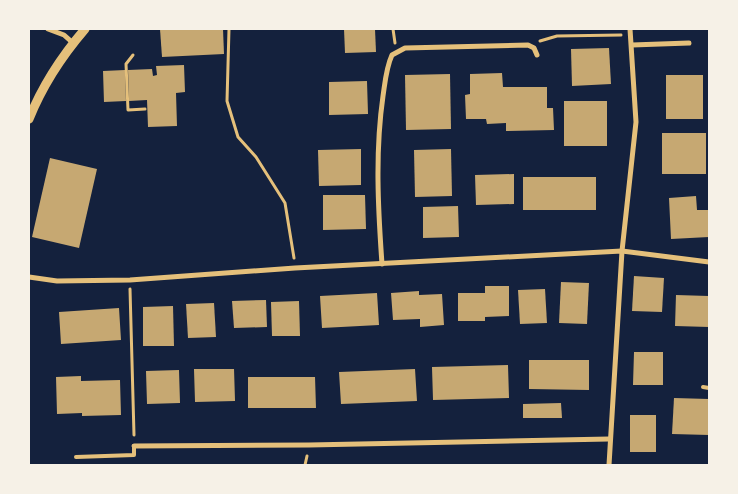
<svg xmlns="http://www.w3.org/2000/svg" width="738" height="494" viewBox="0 0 738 494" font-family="Literata,serif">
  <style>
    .building { fill: #c6a872 }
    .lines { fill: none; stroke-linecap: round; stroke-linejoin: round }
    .path { stroke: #e5c07b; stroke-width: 3 }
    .service { stroke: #e5c07b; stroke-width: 4 }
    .minor { stroke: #e5c07b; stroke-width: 5 }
    .tertiary { stroke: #e5c07b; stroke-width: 9 }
  </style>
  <rect width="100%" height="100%" fill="#14213d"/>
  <g class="building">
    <path d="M160 29H223L224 54 162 57Z"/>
    <path d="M344 29H375L376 52 345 53Z"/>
    <path d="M609 48 611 84 572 86 571 49Z"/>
    <path d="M184 65 185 92 176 93 177 126 148 127 147 100 129 101 128 70 152 69 153 76 157 75 156 66Z"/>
    <path d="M125 70 126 101 104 102 103 71Z"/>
    <path d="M502 73 503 87H547V108H553L554 130 506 131V123L487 124 486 119H466L465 95 470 94V74Z"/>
    <path d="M450 74 451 129 406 130 405 75Z"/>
    <rect x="666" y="75" width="37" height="44"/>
    <path d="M367 81 368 114 329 115V82Z"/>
    <rect x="564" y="101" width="43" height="45"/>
    <rect x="662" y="133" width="44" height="41"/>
    <path d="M361 149V185L319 186 318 150Z"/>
    <path d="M451 149 452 196 415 197 414 150Z"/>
    <path d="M50 158 97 169 79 248 32 237Z"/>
    <path d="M514 174V204L476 205 475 175Z"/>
    <rect x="523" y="177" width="73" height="33"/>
    <path d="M323 195H365L366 229 323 230Z"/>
    <path d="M696 196 697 210H709V237L671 239 669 198Z"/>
    <path d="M458 206 459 237 423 238V207Z"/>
    <path d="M634 276 664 278 662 312 632 311Z"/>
    <path d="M561 282 589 283 587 324 559 323Z"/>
    <path d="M485 286H509V316L485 317V321H458V293H485Z"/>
    <path d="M545 289 547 323 520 324 518 290Z"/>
    <path d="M419 291V295L442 294 444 325 420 327V319L393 320 391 293Z"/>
    <path d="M377 293 379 325 322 328 320 296Z"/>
    <path d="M676 295 709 296V327L675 326Z"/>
    <path d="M266 300 267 327 234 328 232 301Z"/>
    <path d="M299 301 300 336H272L271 302Z"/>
    <path d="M214 303 216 337 188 338 186 304Z"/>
    <path d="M173 306 174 346H143V307Z"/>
    <path d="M119 308 121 340 61 344 59 312Z"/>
    <path d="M634 352H663V385H633Z"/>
    <path d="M529 360H589V390L529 389Z"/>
    <path d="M508 365 509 398 433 400 432 367Z"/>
    <path d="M194 369H234L235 401 195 402Z"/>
    <path d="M415 369 417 401 341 404 339 372Z"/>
    <path d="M179 370 180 403 147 404 146 371Z"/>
    <path d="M81 376V381L120 380 121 415 82 416V413L57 414 56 377Z"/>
    <path d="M248 377H315L316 408H248Z"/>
    <path d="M674 398 709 399V435L672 434Z"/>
    <path d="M561 403 562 418H523V404Z"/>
    <rect x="630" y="415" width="26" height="37"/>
  </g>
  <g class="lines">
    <g class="path">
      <path d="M229 29 227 101 238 137 256 157 285 203 294 258"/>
      <path d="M393 29 395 43"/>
      <path d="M540 41 557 36 621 35"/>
      <path d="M133 55 126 64 128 110 145 109"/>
      <path d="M130 289 134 435"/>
      <path d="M305 465 307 456"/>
    </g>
    <g class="service">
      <path d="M703 387 709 388"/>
      <path d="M76 457 134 455V446"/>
    </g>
    <g class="minor">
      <path d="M48 29 64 35 73 43"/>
      <path d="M632 45 689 43"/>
      <path d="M382 264C378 208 375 152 383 96 385 83 386 68 392 55L405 48 528 45 534 48 537 55"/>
      <path d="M29 277 57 281 130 280 295 268 622 251 709 262"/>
      <path d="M134 446 309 445 609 439"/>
      <path d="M609 465 622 251 636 122 630 29"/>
    </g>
    <path class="tertiary" d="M29 119C43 84 61 57 85 29"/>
  </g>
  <rect width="738" height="494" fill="none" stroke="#f6f1e7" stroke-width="60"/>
</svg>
